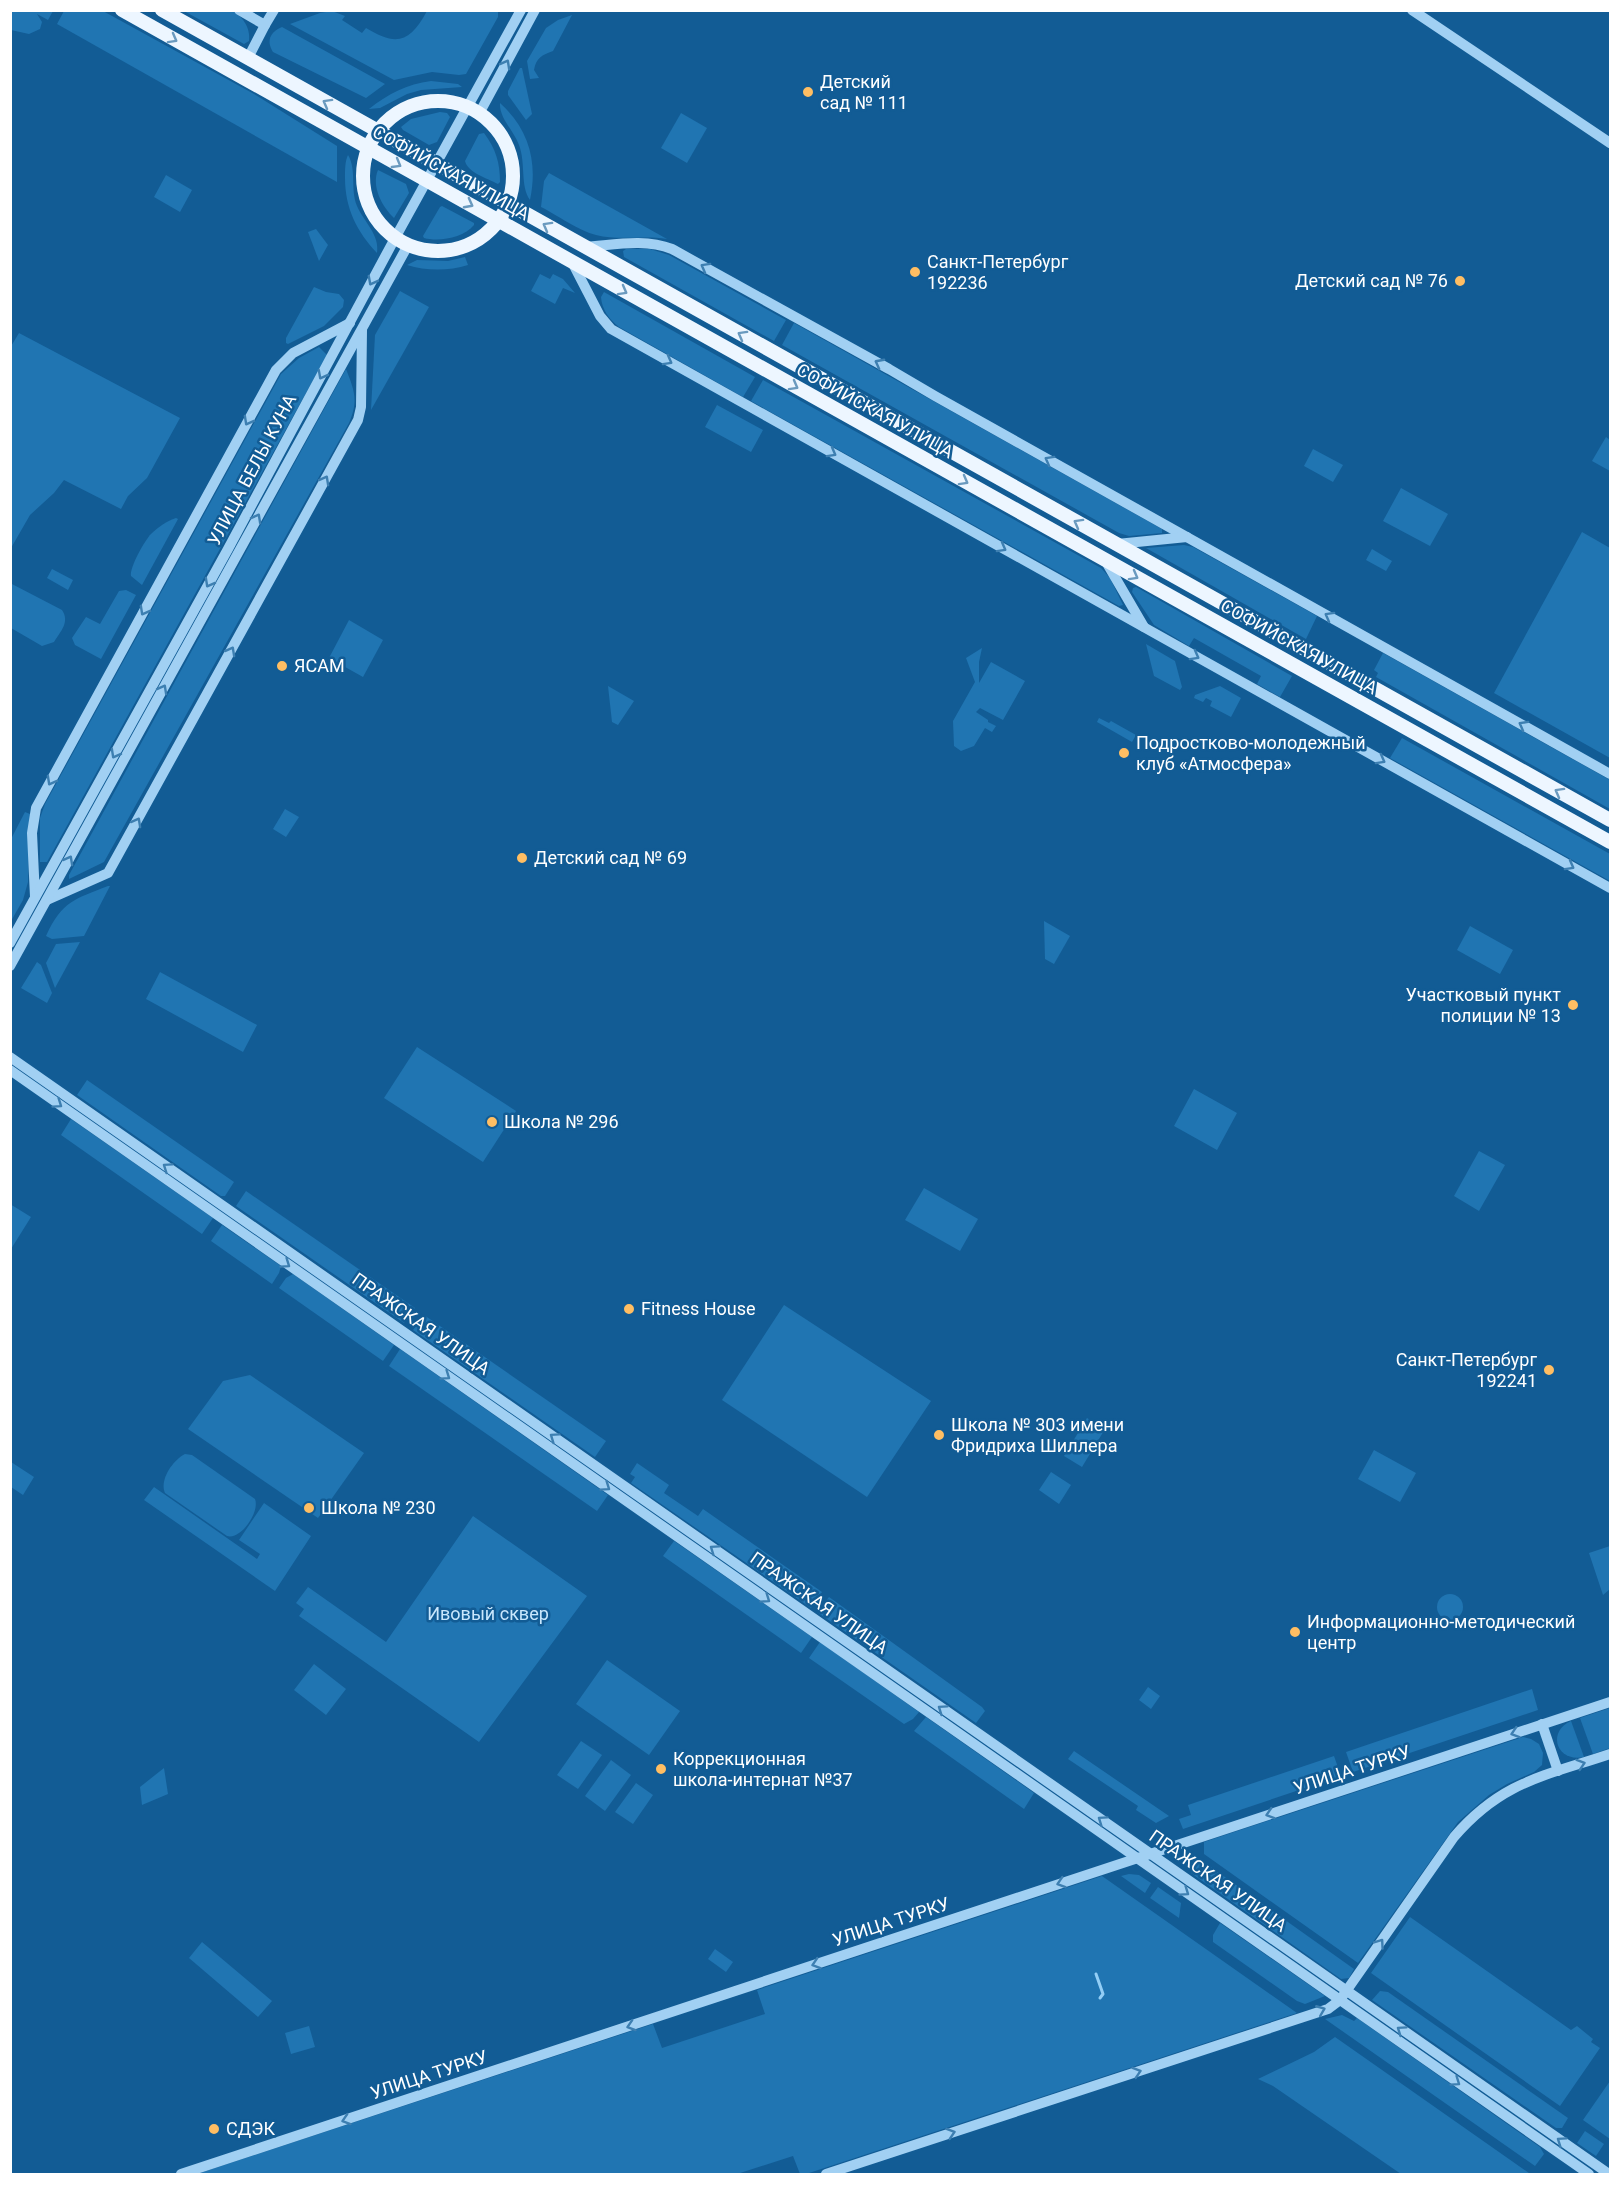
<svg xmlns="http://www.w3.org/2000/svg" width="1621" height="2185" viewBox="0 0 1621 2185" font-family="Roboto,sans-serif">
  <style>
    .green { fill: #2075b2 }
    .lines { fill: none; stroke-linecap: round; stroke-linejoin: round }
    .stream { stroke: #93cef6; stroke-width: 3 }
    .minor { stroke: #a1d0f3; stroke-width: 10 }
    .major { stroke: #edf6ff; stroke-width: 14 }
    .oneway { stroke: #6a9abf }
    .oneway2 { stroke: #3d7fb1 }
    .poi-dot { fill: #ffbe63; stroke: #125c95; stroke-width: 2 }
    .labels { text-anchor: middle; stroke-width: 5; stroke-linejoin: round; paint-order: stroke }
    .poi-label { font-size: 18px; fill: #fff; stroke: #125c95; text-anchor: start }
    .street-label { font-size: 18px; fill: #fff; stroke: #125c95 }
    .park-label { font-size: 18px; fill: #c9e7fd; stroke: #125c95 }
  </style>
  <rect width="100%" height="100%" fill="#125c95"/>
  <g class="green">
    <path d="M11 10H53V11L48 20 37 14 42 22 40 29 29 34 11 30Z"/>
    <path d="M64 11H103L254 94 337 146V182L57 24Z"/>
    <path d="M184 11C196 10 217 8 229 10 242 14 251 28 249 41L244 44Z"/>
    <path d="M332 11 345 16 342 20 362 33 366 28C397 47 410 42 427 11H498V17L466 74 459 75 432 72 394 80 290 24 320 13Z"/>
    <path d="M572 15 553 51C542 55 536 58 534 70L539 78 530 79 527 61 546 28 558 20Z"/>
    <path d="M282 27 385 84 366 98 273 52C266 41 270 32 282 27Z"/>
    <path d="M520 68H522L532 114 526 120 508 95V91Z"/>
    <path d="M431 81 458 84 462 87 421 90 407 94 380 108 369 109C388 94 407 84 431 81Z"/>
    <path d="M500 103C529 129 538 162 530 200 520 186 526 163 519 145 514 131 499 118 500 103Z"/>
    <path d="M440 112 447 113 450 117 437 142 429 145 403 130 401 127 411 119Z"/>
    <path d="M681 113 707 128 687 163 661 148Z"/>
    <path d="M484 133C496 149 500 163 500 182L498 184C487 178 468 173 465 161L479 134Z"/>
    <path d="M348 155C357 170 350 189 357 206 364 222 380 235 377 253 357 232 345 208 345 178 345 170 345 161 348 155Z"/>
    <path d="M378 170 406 184 409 193 394 218C382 207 371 186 378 170Z"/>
    <path d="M549 173 667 239C643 235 619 241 596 235 579 231 557 215 541 207L544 181Z"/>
    <path d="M166 175 192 190 180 212 154 197Z"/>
    <path d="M442 206 474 223V225C463 238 439 242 424 238L423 236 440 207Z"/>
    <path d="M316 229 328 245 319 261 308 232Z"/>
    <path d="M626 249H650L669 255 786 320 774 341 624 257 623 251Z"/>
    <path d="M465 257 468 265C449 271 426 271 407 265L417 260 448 261Z"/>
    <path d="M540 274 550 279 553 274 563 279 575 293 563 288 555 304 531 291Z"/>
    <path d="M314 287 326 292 339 294 344 300 343 307 324 326 288 344 286 343V338Z"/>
    <path d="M400 291 429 307 371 410 375 335Z"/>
    <path d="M604 292 755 377 743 397 619 327C609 319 602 310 601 297Z"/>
    <path d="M794 323 1162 529V533L1129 536 1119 533 782 345Z"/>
    <path d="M19 333 180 418 147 478 128 496 121 509 64 480 54 493 30 515 11 548 10 348Z"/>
    <path d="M319 347 327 355 47 862H40V818L45 804 281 374 299 358Z"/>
    <path d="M346 369C354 390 359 400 349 423L104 862 69 879V875Z"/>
    <path d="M763 380 1101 568 1110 578 1123 605 1119 606 751 401Z"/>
    <path d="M717 405 763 430 751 452 705 427Z"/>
    <path d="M1606 437 1610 440V471L1592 461Z"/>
    <path d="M1313 449 1343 465 1333 482 1304 466Z"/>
    <path d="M1401 488 1448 514 1430 546 1383 521Z"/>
    <path d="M176 518 178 519 142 585 131 576C129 568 145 540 151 534 158 527 167 521 176 518Z"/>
    <path d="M1582 532 1610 548V758L1494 693Z"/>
    <path d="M1184 545 1193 547 1317 616 1306 639 1146 548Z"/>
    <path d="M1372 549 1392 561 1386 571 1366 560Z"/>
    <path d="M52 569 73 580 68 590 47 578Z"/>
    <path d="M10 583 62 610C70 622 61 631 54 642L42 646 11 628Z"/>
    <path d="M1136 587 1292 676 1280 697 1257 684 1261 676 1194 638 1189 646 1154 625 1132 592 1133 588Z"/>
    <path d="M126 590 136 595 101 659 75 645 72 638 86 617 100 624 119 591Z"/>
    <path d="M349 620 383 640 363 677 329 658Z"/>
    <path d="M1146 644 1175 661 1182 687 1180 690 1154 676Z"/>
    <path d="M982 648 979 662V683L991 662 1025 681 1003 720 980 708 976 712 988 720V722L996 726 992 732 985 728 974 746 961 751 954 746 953 721 975 682 966 658Z"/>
    <path d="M1383 653 1610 780V809L1376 677 1378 673 1374 670Z"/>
    <path d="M608 686 634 701 618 725 612 722Z"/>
    <path d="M1220 686 1241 698 1231 717 1210 706 1212 701 1206 698 1203 702 1194 698 1195 695Z"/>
    <path d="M1099 718 1109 723 1111 721 1136 735 1132 742 1097 722Z"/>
    <path d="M1402 738 1610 854V881L1390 758Z"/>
    <path d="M285 809 299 817 286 837 273 829Z"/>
    <path d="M25 812 30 814 28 882 23 900 11 921V839Z"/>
    <path d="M108 886H110L84 936 52 939 46 936C62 901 75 899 108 886Z"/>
    <path d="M1044 921 1070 936 1054 964 1045 959Z"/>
    <path d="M1470 926 1513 950 1500 974 1457 950Z"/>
    <path d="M80 942 55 988 46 963 56 944Z"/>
    <path d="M37 962 41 965 52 993 47 1003 21 988Z"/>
    <path d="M160 972 257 1025 243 1052 146 999Z"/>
    <path d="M417 1047 516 1111 483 1162 384 1098Z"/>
    <path d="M87 1080 234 1182 225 1196H221L77 1095Z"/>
    <path d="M1194 1089 1237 1113 1217 1150 1174 1126Z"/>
    <path d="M71 1119 213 1218 202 1234 61 1135Z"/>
    <path d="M1479 1151 1505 1165 1479 1211 1454 1196Z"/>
    <path d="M924 1188 978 1219 960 1251 905 1220Z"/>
    <path d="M246 1191 415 1308 404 1323 236 1206Z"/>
    <path d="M10 1204 31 1217 11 1249H10Z"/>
    <path d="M222 1225 281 1266 279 1273 272 1284 211 1241Z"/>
    <path d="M293 1274 394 1345 383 1361 279 1288 286 1278Z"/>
    <path d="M784 1305 931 1401 867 1497 722 1400Z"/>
    <path d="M424 1315 606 1441 595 1457 413 1330Z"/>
    <path d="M400 1349 608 1495 597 1511 389 1366Z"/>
    <path d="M250 1375 364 1453 318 1518 188 1429 223 1381Z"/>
    <path d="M1087 1418 1105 1429 1082 1467 1064 1456Z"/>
    <path d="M1374 1450 1416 1473 1400 1502 1358 1479Z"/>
    <path d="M185 1454 192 1455 255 1499C260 1512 241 1540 227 1536L165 1493C159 1480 173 1460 185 1454Z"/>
    <path d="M11 1462 34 1477 23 1495 11 1487Z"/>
    <path d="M637 1463 669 1485 664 1493 698 1516 703 1509 822 1592 811 1608 631 1483 635 1477 630 1474Z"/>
    <path d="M1051 1472 1071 1485 1059 1504 1039 1490Z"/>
    <path d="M154 1487 257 1559 260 1554 239 1540 264 1503 311 1536 275 1591 144 1500Z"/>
    <path d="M473 1516 587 1596 479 1742 299 1616 304 1609 296 1603 308 1587 386 1642Z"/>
    <path d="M674 1541 812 1637 801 1653 663 1556Z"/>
    <path d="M1610 1546V1589L1603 1595 1589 1553Z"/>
    <circle cx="1450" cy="1607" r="13"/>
    <path d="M829 1597 982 1707 985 1711 976 1723 817 1612Z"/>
    <path d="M820 1642 919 1712 913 1719 904 1724 809 1658Z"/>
    <path d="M607 1660 680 1711 649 1755 576 1704Z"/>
    <path d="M314 1664 346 1689 326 1715 294 1690Z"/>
    <path d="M1148 1687 1160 1696 1151 1709 1139 1700Z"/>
    <path d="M1532 1689 1538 1710 1353 1772 1346 1752Z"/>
    <path d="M1610 1708V1748L1593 1754 1580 1718Z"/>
    <path d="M926 1717 1034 1793 1024 1809 914 1731Z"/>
    <path d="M1571 1721 1584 1757C1557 1763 1546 1732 1571 1721Z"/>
    <path d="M1523 1737 1531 1739 1539 1744 1543 1753 1542 1765 1534 1772 1507 1784 1489 1795 1458 1822 1358 1963 1204 1854V1842Z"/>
    <path d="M581 1741 602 1755 578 1789 557 1775Z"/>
    <path d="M1074 1751 1169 1816 1156 1823 1136 1810 1138 1806 1068 1759Z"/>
    <path d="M1334 1756 1341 1776 1183 1829 1179 1819 1191 1815 1188 1805Z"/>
    <path d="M611 1760 631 1775 605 1811 585 1796Z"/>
    <path d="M164 1768 168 1794 142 1805 140 1787Z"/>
    <path d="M636 1783 653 1795 633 1824 615 1812Z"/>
    <path d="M1201 1860 1354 1969 1349 1978 1341 1979 1191 1873Z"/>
    <path d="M1129 1874 1139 1875 1151 1883 1145 1893 1121 1876Z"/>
    <path d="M1102 1876 1297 2013 806 2174H800L793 2156 737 2174H197L653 2024 662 2048 765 2014 757 1990Z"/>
    <path d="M1158 1887 1181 1903 1179 1918 1150 1898Z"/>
    <path d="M1410 1917 1571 2030 1577 2026 1593 2039 1591 2042 1600 2048 1560 2106 1371 1973Z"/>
    <path d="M1220 1923 1325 1996 1305 2004 1297 2001 1213 1942V1935Z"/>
    <path d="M202 1942 272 2001 258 2017 189 1958Z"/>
    <path d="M715 1949 733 1962 726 1972 708 1959Z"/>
    <path d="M1380 1991 1388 1992 1568 2118 1562 2128H1556L1372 2000Z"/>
    <path d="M1342 2015 1354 2021 1357 2018 1540 2147 1544 2154 1535 2166 1325 2019Z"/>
    <path d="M309 2026 315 2047 291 2054 285 2033Z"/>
    <path d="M1335 2037 1529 2173 1528 2174H1401L1273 2086 1258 2079 1314 2052Z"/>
    <path d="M1610 2081V2139L1583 2120Z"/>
    <path d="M1585 2131 1604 2144 1596 2156 1577 2143Z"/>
  </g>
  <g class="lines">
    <path class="stream" d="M1096 1974 1103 1994 1100 1998"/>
    <g class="minor">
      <path d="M239 10 265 25 248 58"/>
      <path d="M1412 10 1610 143"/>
      <path d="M265 25 274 10"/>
      <path d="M480 112 535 10"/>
      <path d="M585 247C614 245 644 238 672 249L889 369 935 396 1610 774"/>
      <path d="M572 262 600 316 611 329 1610 888"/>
      <path d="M1117 544 1187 537"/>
      <path d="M1105 560 1144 627"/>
      <path d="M35 897 32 833 36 808 276 370 293 353 350 323"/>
      <path d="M47 900 108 873 358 420 361 407 362 330"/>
      <path d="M10 943 228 549 394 240 521 10"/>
      <path d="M10 966 407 247"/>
      <path d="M10 1057 1609 2174"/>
      <path d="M10 1070 1589 2174"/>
      <path d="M1542 1724 1558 1771"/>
      <path d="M181 2174 1610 1702"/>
      <path d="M826 2174 1328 2009 1340 2000 1454 1837C1502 1781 1545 1776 1610 1754"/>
    </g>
    <g class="major">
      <path d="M122 10 1610 842"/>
      <path d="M162 10 1610 820"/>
      <circle cx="438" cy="176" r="75"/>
    </g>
  </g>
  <defs><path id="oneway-chevron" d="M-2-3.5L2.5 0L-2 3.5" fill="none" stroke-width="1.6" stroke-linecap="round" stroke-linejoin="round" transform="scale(1.5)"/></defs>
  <g class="oneway">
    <use href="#oneway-chevron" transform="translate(173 39) rotate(29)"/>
    <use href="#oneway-chevron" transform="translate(327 103) rotate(-151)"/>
    <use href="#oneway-chevron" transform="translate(397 164) rotate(30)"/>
    <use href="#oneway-chevron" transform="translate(469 204) rotate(28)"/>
    <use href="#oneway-chevron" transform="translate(547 226) rotate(-151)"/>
    <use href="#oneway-chevron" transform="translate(623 291) rotate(29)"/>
    <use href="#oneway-chevron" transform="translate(742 335) rotate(-151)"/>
    <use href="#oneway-chevron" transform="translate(794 386) rotate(29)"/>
    <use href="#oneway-chevron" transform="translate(964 481) rotate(29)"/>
    <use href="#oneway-chevron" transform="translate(1078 523) rotate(-151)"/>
    <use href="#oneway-chevron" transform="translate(1134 576) rotate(29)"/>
    <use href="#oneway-chevron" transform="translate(1559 792) rotate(-151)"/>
  </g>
  <g class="oneway2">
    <use href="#oneway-chevron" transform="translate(506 64) rotate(-61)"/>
    <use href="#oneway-chevron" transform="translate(705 267) rotate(-151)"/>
    <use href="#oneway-chevron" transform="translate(372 281) rotate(118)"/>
    <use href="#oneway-chevron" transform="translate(668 361) rotate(29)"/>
    <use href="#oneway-chevron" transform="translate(879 363) rotate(-152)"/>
    <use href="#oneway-chevron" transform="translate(322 375) rotate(118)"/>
    <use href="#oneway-chevron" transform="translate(248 421) rotate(119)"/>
    <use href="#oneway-chevron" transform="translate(832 453) rotate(29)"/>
    <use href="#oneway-chevron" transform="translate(1049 460) rotate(-151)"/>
    <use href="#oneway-chevron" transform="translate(325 480) rotate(-61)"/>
    <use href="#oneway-chevron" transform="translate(257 518) rotate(-61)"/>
    <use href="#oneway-chevron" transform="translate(1002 548) rotate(29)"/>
    <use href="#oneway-chevron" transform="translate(209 583) rotate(119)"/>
    <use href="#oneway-chevron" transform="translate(144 611) rotate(119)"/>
    <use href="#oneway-chevron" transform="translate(1329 616) rotate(-151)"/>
    <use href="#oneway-chevron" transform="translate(231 651) rotate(-61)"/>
    <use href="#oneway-chevron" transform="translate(1195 656) rotate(29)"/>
    <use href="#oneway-chevron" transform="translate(163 689) rotate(-61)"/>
    <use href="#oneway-chevron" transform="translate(1523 725) rotate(-151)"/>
    <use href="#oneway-chevron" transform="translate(115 754) rotate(119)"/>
    <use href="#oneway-chevron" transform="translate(1381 760) rotate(29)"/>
    <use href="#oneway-chevron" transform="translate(51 781) rotate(119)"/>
    <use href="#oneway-chevron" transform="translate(137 822) rotate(-61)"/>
    <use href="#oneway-chevron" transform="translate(69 860) rotate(-61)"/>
    <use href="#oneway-chevron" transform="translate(1570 866) rotate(29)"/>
    <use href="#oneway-chevron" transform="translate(58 1104) rotate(35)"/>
    <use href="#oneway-chevron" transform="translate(167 1167) rotate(-145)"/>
    <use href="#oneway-chevron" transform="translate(286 1264) rotate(35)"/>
    <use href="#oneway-chevron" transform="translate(446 1376) rotate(35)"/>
    <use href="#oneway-chevron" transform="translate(554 1437) rotate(-145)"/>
    <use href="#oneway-chevron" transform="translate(606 1487) rotate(35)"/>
    <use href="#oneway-chevron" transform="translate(714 1549) rotate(-145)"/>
    <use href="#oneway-chevron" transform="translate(766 1599) rotate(35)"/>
    <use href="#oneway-chevron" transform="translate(942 1709) rotate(-145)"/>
    <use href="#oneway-chevron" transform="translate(1515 1733) rotate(162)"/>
    <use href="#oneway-chevron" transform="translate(1581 1764) rotate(-18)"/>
    <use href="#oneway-chevron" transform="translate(1270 1814) rotate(162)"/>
    <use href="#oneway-chevron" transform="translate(1102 1820) rotate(-145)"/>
    <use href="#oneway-chevron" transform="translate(1061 1883) rotate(162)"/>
    <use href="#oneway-chevron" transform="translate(1185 1892) rotate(35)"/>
    <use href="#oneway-chevron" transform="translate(1380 1943) rotate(-55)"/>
    <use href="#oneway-chevron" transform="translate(816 1964) rotate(162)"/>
    <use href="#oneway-chevron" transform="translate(1321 2010) rotate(-22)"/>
    <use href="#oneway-chevron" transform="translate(631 2026) rotate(162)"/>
    <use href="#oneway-chevron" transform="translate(1401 2030) rotate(-145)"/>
    <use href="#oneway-chevron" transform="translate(1137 2072) rotate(-18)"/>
    <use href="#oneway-chevron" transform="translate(1456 2082) rotate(35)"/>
    <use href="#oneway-chevron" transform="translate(346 2120) rotate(162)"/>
    <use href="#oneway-chevron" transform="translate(951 2133) rotate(-18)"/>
    <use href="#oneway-chevron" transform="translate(1561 2141) rotate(-145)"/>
  </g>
  <g class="poi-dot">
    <circle cx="808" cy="92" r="6"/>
    <circle cx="915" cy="272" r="6"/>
    <circle cx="1460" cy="281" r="6"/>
    <circle cx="282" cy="666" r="6"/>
    <circle cx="1124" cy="753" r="6"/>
    <circle cx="522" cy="858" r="6"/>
    <circle cx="1573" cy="1005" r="6"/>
    <circle cx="492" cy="1122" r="6"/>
    <circle cx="629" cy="1309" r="6"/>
    <circle cx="1549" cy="1370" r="6"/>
    <circle cx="939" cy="1435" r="6"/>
    <circle cx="309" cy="1508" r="6"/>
    <circle cx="1295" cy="1632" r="6"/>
    <circle cx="661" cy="1769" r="6"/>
    <circle cx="214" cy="2129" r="6"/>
  </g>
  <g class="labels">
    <g class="poi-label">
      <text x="820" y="88">Детский<tspan x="820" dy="21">сад № 111</tspan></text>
      <text x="927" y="268">Санкт-Петербург<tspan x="927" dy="21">192236</tspan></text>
      <text x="1448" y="287" text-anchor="end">Детский сад № 76</text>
      <text x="294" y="672">ЯСАМ</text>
      <text x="1136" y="749">Подростково-молодежный<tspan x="1136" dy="21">клуб «Атмосфера»</tspan></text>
      <text x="534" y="864">Детский сад № 69</text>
      <text x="1561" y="1001" text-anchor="end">Участковый пункт<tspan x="1561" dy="21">полиции № 13</tspan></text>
      <text x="504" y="1128">Школа № 296</text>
      <text x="641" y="1315">Fitness House</text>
      <text x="1537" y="1366" text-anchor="end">Санкт-Петербург<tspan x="1537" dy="21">192241</tspan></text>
      <text x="951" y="1431">Школа № 303 имени<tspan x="951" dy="21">Фридриха Шиллера</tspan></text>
      <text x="321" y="1514">Школа № 230</text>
      <text x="1307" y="1628">Информационно-методический<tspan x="1307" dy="21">центр</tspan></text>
      <text x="673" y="1765">Коррекционная<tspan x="673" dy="21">школа-интернат №37</tspan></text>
      <text x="226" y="2135">СДЭК</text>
    </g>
    <g class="street-label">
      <text transform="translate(451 173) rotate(29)" y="6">СОФИЙСКАЯ УЛИЦА</text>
      <text transform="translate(875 411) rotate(29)" y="6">СОФИЙСКАЯ УЛИЦА</text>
      <text transform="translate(252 470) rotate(-62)" y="6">УЛИЦА БЕЛЫ КУНА</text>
      <text transform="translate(1299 647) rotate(29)" y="6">СОФИЙСКАЯ УЛИЦА</text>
      <text transform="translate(421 1324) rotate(35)" y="6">ПРАЖСКАЯ УЛИЦА</text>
      <text transform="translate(819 1603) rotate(35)" y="6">ПРАЖСКАЯ УЛИЦА</text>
      <text transform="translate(1352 1770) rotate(-18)" y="6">УЛИЦА ТУРКУ</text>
      <text transform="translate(1218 1881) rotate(35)" y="6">ПРАЖСКАЯ УЛИЦА</text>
      <text transform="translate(891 1922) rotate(-18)" y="6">УЛИЦА ТУРКУ</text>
      <text transform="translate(429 2075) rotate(-18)" y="6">УЛИЦА ТУРКУ</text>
    </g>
    <g class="park-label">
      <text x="488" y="1620">Ивовый сквер</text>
    </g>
  </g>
  <rect width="1621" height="2185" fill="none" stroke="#ffffff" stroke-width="24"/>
</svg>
